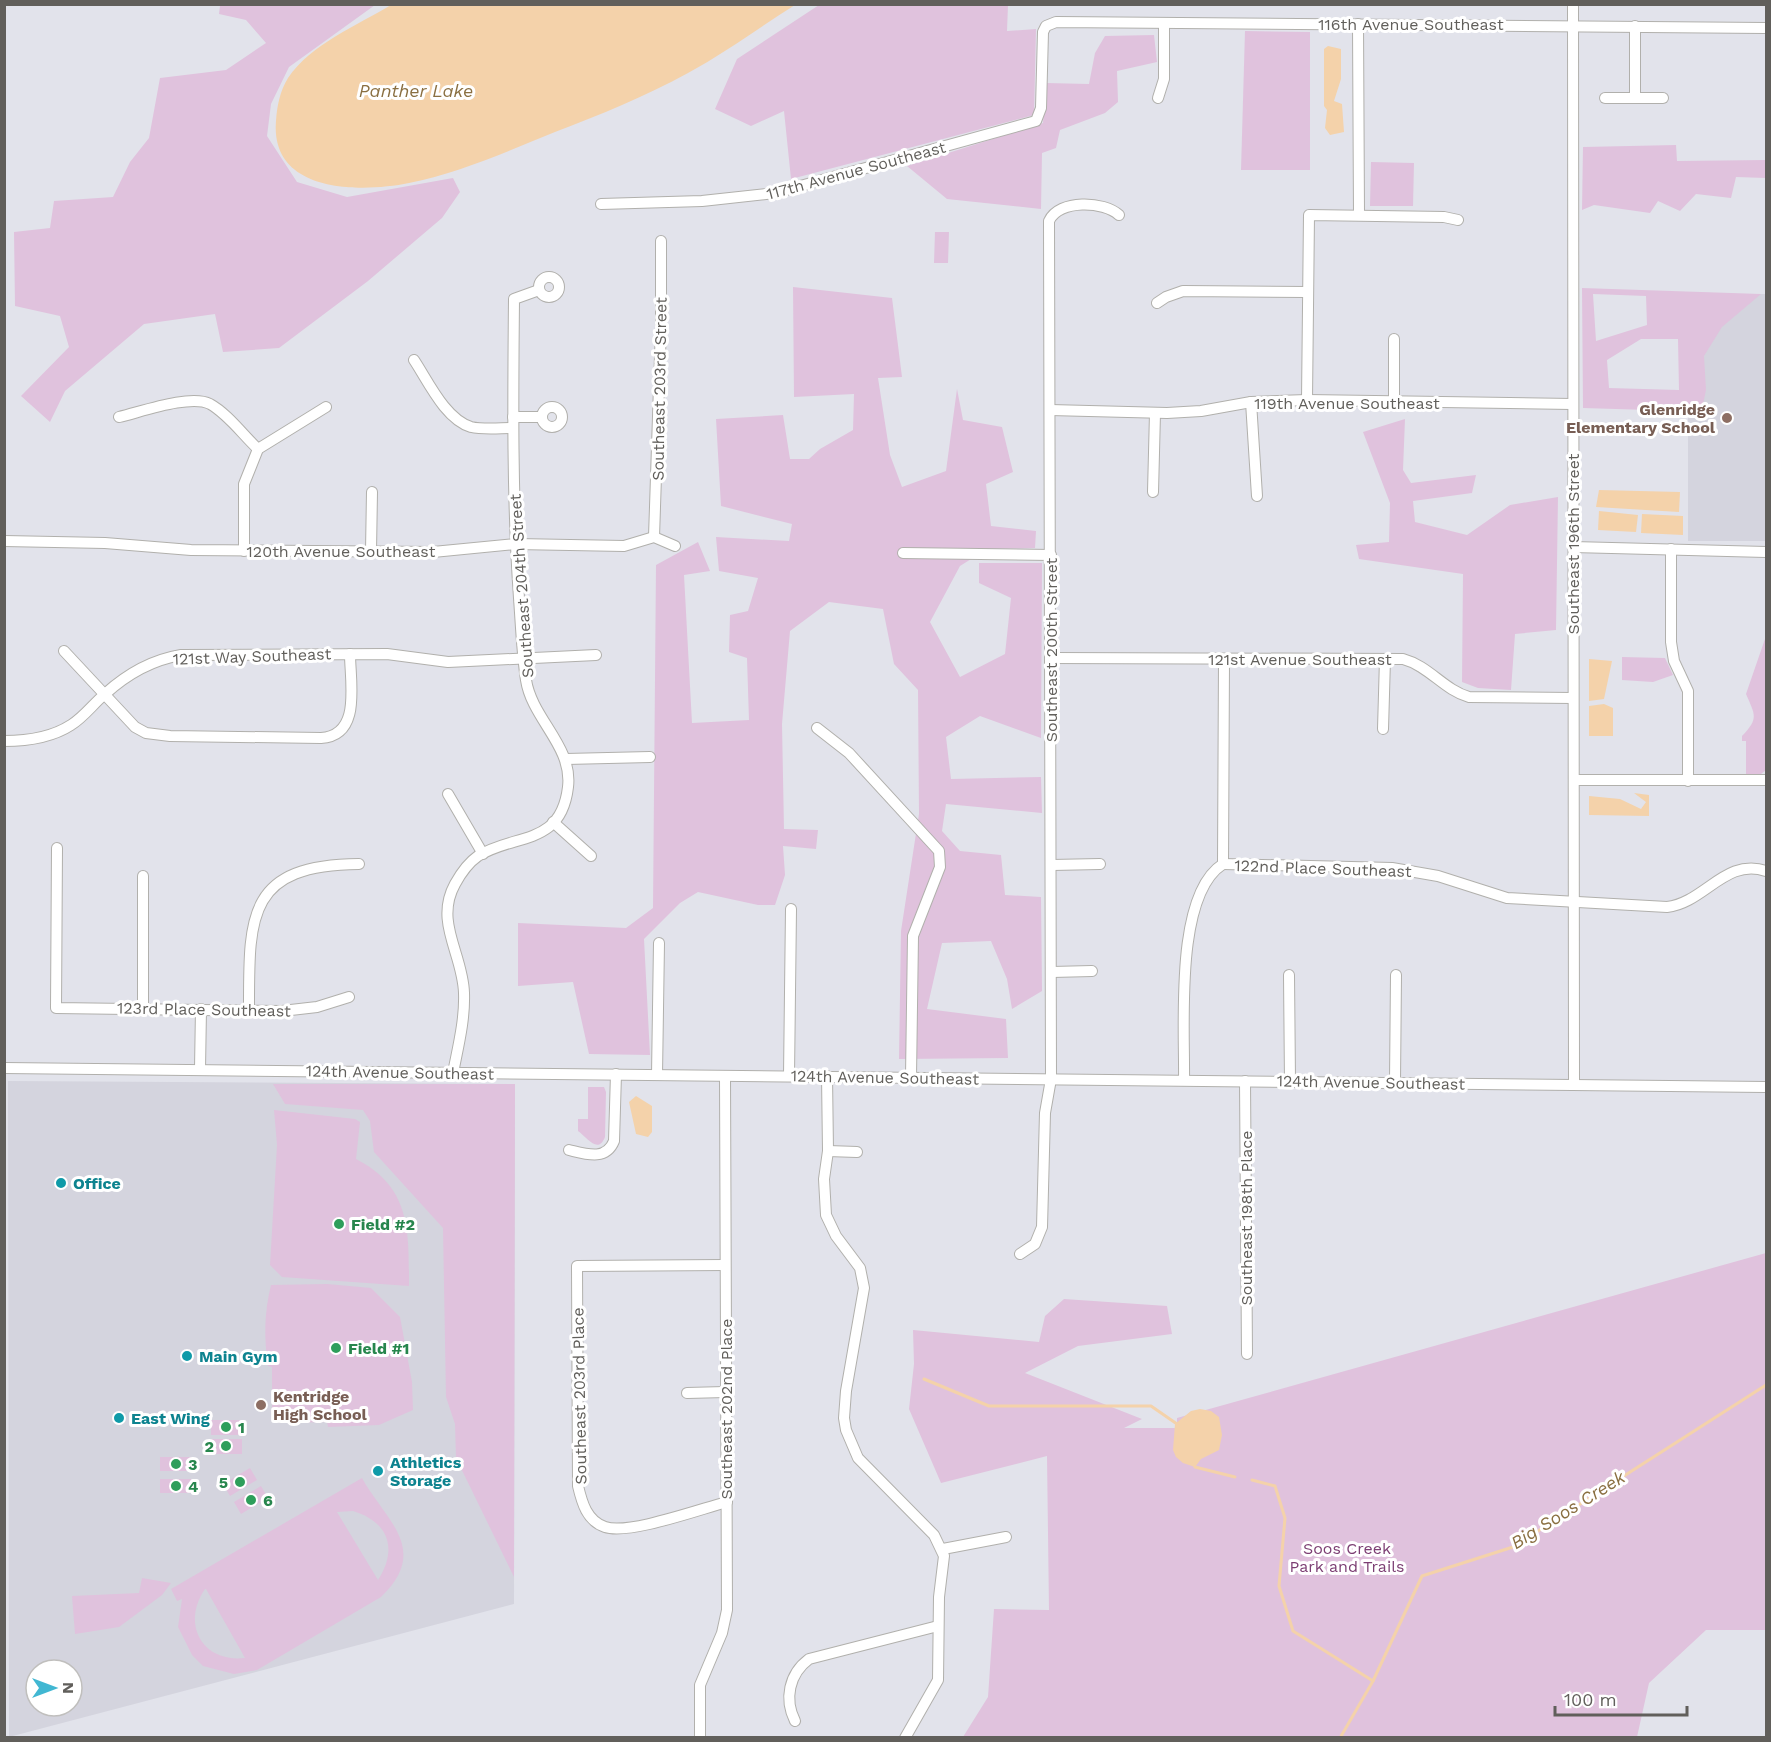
<svg xmlns="http://www.w3.org/2000/svg" width="1771" height="1742" viewBox="0 0 1771 1742" font-family="'Work Sans',sans-serif">
  <style>
    .education { fill: #d4d4de; fill-rule: evenodd }
    .green { fill: #e0c2dd; fill-rule: evenodd }
    .water { fill: #f4d2aa }
    .lines { fill: none; stroke-linecap: round; stroke-linejoin: round }
    .stream { stroke: #f4d2aa; stroke-width: 3 }
    .minor-casing { stroke: #b1b0ac; stroke-width: 12 }
    .minor { stroke: #fff; stroke-width: 10 }
    .education-dot { fill: #8d6e63; stroke: #fff; stroke-width: 2 }
    .culture-dot { fill: #0f9aa8; stroke: #fff; stroke-width: 2 }
    .leisure-dot { fill: #2e9e5b; stroke: #fff; stroke-width: 2 }
    .labels { text-anchor: middle; stroke-width: 6; stroke-linejoin: round; paint-order: stroke }
    .street-label { font-size: 16px; fill: #615f5b; stroke: #fff }
    .education-label { font-size: 16px; font-weight: bold; fill: #785e54; stroke: #fff; text-anchor: end }
    .culture-label { font-size: 16px; font-weight: bold; fill: #0d838f; stroke: #fff; text-anchor: start }
    .leisure-label { font-size: 16px; font-weight: bold; fill: #27864d; stroke: #fff; text-anchor: start }
    .park-label { font-size: 16px; fill: #7c3e73; stroke: #fff }
    .water-label { font-size: 18px; font-style: italic; fill: #8a6f41; stroke: #fff }
  </style>
  <rect width="100%" height="100%" fill="#e2e3eb"/>
  <g class="education">
    <rect x="1688" y="294" width="78" height="247"/>
    <path d="M8 1081 515 1084 514 1604 9 1737ZM36 1670H72V1706H36Z"/>
  </g>
  <g class="green">
    <path d="M266 4 375 5 289 67 271 104 267 136 297 182 347 197 453 178 460 192 442 218 368 281 279 348 223 352 215 314 144 324 65 391 50 422 21 396 69 347 60 316 15 306 14 232 50 228 54 201 113 197 130 162 149 138 160 78 226 70 266 43 246 20 219 14 220 6Z"/>
    <path d="M819 5H1008L1007 31 1036 29 1034 115 791 179 784 111 751 126 715 109 737 59Z"/>
    <path d="M1245 31 1310 32V170H1241Z"/>
    <path d="M1154 35 1157 62 1117 71 1118 102 1105 113 1060 130 1056 148 1042 153 1041 209 947 199 907 166 1043 123 1046 83 1089 84 1095 53 1105 36Z"/>
    <path d="M1676 145 1677 161 1766 160V178L1736 177 1731 198 1696 194 1680 211 1658 201 1650 213 1594 205 1582 210 1583 147Z"/>
    <path d="M1371 162 1414 163 1413 206H1370Z"/>
    <path d="M935 232H949L948 263H934Z"/>
    <path d="M793 287 892 298 902 377 878 378 890 455 902 487 946 471 957 389 963 420 1002 427 1013 472 986 484 991 526 1036 531 1035 548 987 549 960 566 930 622 960 677 1005 654 1011 598 979 583V563H1042L1041 738 980 716 946 737 951 779 1041 777 1042 813 946 804 942 831 960 851 1001 855 1005 895 1041 897 1042 991 1012 1009 1007 979 991 941 942 943 927 1009 1006 1019 1008 1058 899 1059 901 931 919 814 918 690 894 664 883 609 829 602 790 631 782 724 784 829 818 830 816 849 783 846 785 875 775 905H758L698 892 680 903 644 939 650 1055 589 1054 573 982 518 986V923L626 928 653 908 656 565 698 542 710 571 684 575 692 723 749 720 747 658 729 652 730 615 748 611 758 578 719 571 716 537 789 541 792 524 721 506 716 419 783 415 790 459H809L820 449 853 430 854 394 794 397Z"/>
    <path d="M1582 288 1761 294 1722 327 1704 356 1706 390 1701 414 1681 411 1583 408ZM1593 294 1646 296 1647 325 1596 341ZM1641 339H1678L1679 390 1609 388 1607 360Z"/>
    <path d="M1405 419 1403 470 1411 483 1476 475 1472 493 1413 501 1415 522 1467 535 1510 505 1558 497 1556 630 1515 634 1511 690 1478 688 1462 682 1463 574 1359 559 1356 545 1389 542 1390 503 1363 432Z"/>
    <path d="M1766 636V770L1761 774H1746V741H1742V736C1759 718 1755 715 1746 694Z"/>
    <path d="M1622 657 1665 658 1673 675 1653 682 1622 680Z"/>
    <path d="M273 1084H515L514 1577 456 1458 455 1424 446 1397 443 1228 374 1152 370 1121 363 1110 285 1104Z"/>
    <path d="M588 1087H604L606 1092 605 1137C598 1155 587 1137 578 1131V1119H588Z"/>
    <path d="M274 1110 355 1119 360 1122 356 1159C411 1187 409 1231 409 1286L282 1277 270 1265 277 1145Z"/>
    <path d="M1766 1253V1630H1706L1649 1683 1637 1737H963L988 1697 994 1609 1049 1610 1047 1456 941 1483 909 1409 914 1364 913 1330 1039 1342 1045 1316 1064 1299 1167 1306 1172 1334 1078 1346 1025 1373 1142 1419 1124 1428H1177V1418Z"/>
    <path d="M327 1284 371 1288 400 1317 412 1382 413 1410 379 1425 328 1427 327 1422 285 1423 272 1408V1367L268 1366C264 1337 264 1314 271 1285Z"/>
    <rect x="211" y="1420" width="31" height="15"/>
    <rect x="211" y="1439" width="31" height="15"/>
    <rect x="160" y="1457" width="31" height="14"/>
    <path d="M250 1468 257 1480 230 1496 223 1484Z"/>
    <path d="M362 1478C385 1520 431 1549 381 1597L257 1670 234 1674 203 1666 192 1655 178 1627 182 1599 177 1601 171 1589ZM353 1511C389 1522 398 1549 378 1580L337 1512ZM205 1589H206L245 1658C202 1663 181 1624 205 1589Z"/>
    <rect x="160" y="1479" width="31" height="14"/>
    <path d="M261 1486 268 1498 241 1514 234 1502Z"/>
    <path d="M142 1578 171 1583 162 1595 119 1627 75 1634 72 1596 139 1593Z"/>
  </g>
  <g class="water">
    <path d="M391 5V4L795 5C760 27 725 53 688 73 646 96 600 115 555 132 508 151 459 173 409 183 360 193 270 193 276 121 277 106 280 91 288 78 311 44 358 25 391 5Z"/>
    <path d="M1328 46 1341 49V79L1334 101 1342 104 1344 132 1330 135 1325 128 1327 110 1324 106V49Z"/>
    <path d="M1599 490 1680 492 1679 512 1596 507Z"/>
    <path d="M1599 511 1638 515 1636 532 1598 530Z"/>
    <path d="M1642 514 1683 516V535L1641 533Z"/>
    <path d="M1589 659 1612 661 1604 699 1589 701Z"/>
    <path d="M1604 704 1613 708V736H1589V706Z"/>
    <path d="M1634 793 1649 795V816L1589 815V796L1620 799 1641 809 1646 802Z"/>
    <path d="M636 1096 652 1106V1132L648 1137 636 1134 629 1102Z"/>
    <path d="M1200 1409 1211 1411 1219 1417 1222 1435 1219 1450 1201 1459 1195 1467 1183 1463 1176 1457 1173 1450 1175 1424 1191 1411Z"/>
  </g>
  <g class="lines">
    <g class="stream">
      <path d="M924 1379 989 1406H1151L1177 1424"/>
      <path d="M1194 1463 1195 1467 1235 1477"/>
      <path d="M1252 1480 1275 1486 1285 1518 1279 1586 1293 1631 1373 1681"/>
      <path d="M1340 1738 1373 1681 1422 1576 1513 1547 1766 1385"/>
    </g>
    <defs>
      <g id="minor">
        <path d="M1573 4 1574 1084"/>
        <path d="M1358 24 1359 215"/>
        <path d="M1635 26V98"/>
        <path d="M1158 98 1164 79V23"/>
        <path d="M1605 98H1663"/>
        <path d="M601 204 702 201 775 193 1036 121 1041 108 1043 32 1046 26 1056 22 1766 28"/>
        <circle cx="549" cy="287" r="10"/>
        <path d="M1157 303 1166 297 1183 291 1307 292"/>
        <path d="M414 360C428 381 445 419 471 427 484 430 500 428 513 428"/>
        <path d="M1307 400 1309 215 1444 217 1458 220"/>
        <path d="M1251 402 1257 496"/>
        <path d="M1394 402V339"/>
        <circle cx="552" cy="417" r="10"/>
        <path d="M1050 410 1167 413 1201 411 1251 402 1307 400 1572 404"/>
        <path d="M119 417C141 412 190 394 210 404 228 414 243 435 258 449"/>
        <path d="M513 417H542"/>
        <path d="M1153 492 1155 413"/>
        <path d="M654 537 661 326V241"/>
        <path d="M4 541 105 543 191 550 433 552 516 544 624 546 654 537 675 546"/>
        <path d="M1573 547 1766 552"/>
        <path d="M1671 549V642L1674 661 1688 691V781"/>
        <path d="M244 551V484L258 449 326 407"/>
        <path d="M371 551 372 492"/>
        <path d="M903 553 1051 555"/>
        <path d="M64 651 135 727 146 733 170 736 321 738C362 736 350 682 350 654"/>
        <path d="M1051 658 1403 659C1429 666 1444 690 1469 697L1573 698"/>
        <path d="M817 728 849 753 939 851 940 867 913 936 911 1077"/>
        <path d="M1383 729 1385 659"/>
        <path d="M4 741C28 741 51 738 71 725 84 717 93 704 105 694 127 674 151 660 181 655L387 654 448 662 596 655"/>
        <path d="M566 759 650 757"/>
        <path d="M1574 780H1766"/>
        <path d="M448 794 483 854"/>
        <path d="M553 822 591 856"/>
        <path d="M57 848 56 1008 282 1011 317 1007 349 997"/>
        <path d="M1223 864 1392 868 1438 876 1507 898 1667 907C1704 903 1726 857 1766 871"/>
        <path d="M1223 864 1224 660"/>
        <path d="M1052 865 1100 864"/>
        <path d="M1052 972 1092 971"/>
        <path d="M1289 975 1290 1081"/>
        <path d="M143 1007V876"/>
        <path d="M249 1009C249 916 247 865 359 864"/>
        <path d="M4 1068 1766 1087"/>
        <path d="M200 1069 201 1009"/>
        <path d="M453 1073C458 1047 465 1020 464 993 463 954 434 922 455 884 461 873 468 863 478 856 514 833 561 847 568 787 573 746 532 719 526 680 522 653 521 625 519 598 512 499 513 399 514 299L539 290"/>
        <path d="M657 1075 659 943"/>
        <path d="M789 1076 791 909"/>
        <path d="M827 1076 828 1151 824 1179 826 1215 836 1236 860 1268 864 1288 846 1391 844 1418 846 1430 858 1458 934 1535 944 1556 939 1597 938 1680 905 1738"/>
        <path d="M1184 1080C1185 1027 1174 895 1223 864"/>
        <path d="M1245 1081 1247 1354"/>
        <path d="M1395 1082 1396 975"/>
        <path d="M569 1150C586 1154 606 1161 614 1141L616 1074"/>
        <path d="M828 1151 857 1152"/>
        <path d="M1020 1254 1035 1244 1042 1227 1045 1113 1051 1079 1049 221C1059 199 1104 201 1119 215"/>
        <path d="M725 1265 577 1266 578 1486C582 1503 587 1521 605 1527 629 1535 700 1509 727 1502"/>
        <path d="M687 1393 725 1392"/>
        <path d="M943 1549 1006 1537"/>
        <path d="M795 1721C784 1699 789 1674 809 1659L938 1626"/>
        <path d="M700 1738V1685L722 1633 727 1610 725 1076"/>
      </g>
    </defs>
    <use href="#minor" class="minor-casing"/>
    <use href="#minor" class="minor"/>
  </g>
  <g class="education-dot">
    <circle cx="1727" cy="418" r="6"/>
    <circle cx="261" cy="1405" r="6"/>
  </g>
  <g class="culture-dot">
    <circle cx="61" cy="1183" r="6"/>
    <circle cx="187" cy="1356" r="6"/>
    <circle cx="119" cy="1418" r="6"/>
    <circle cx="378" cy="1471" r="6"/>
  </g>
  <g class="leisure-dot">
    <circle cx="339" cy="1224" r="6"/>
    <circle cx="336" cy="1348" r="6"/>
    <circle cx="226" cy="1427" r="6"/>
    <circle cx="226" cy="1446" r="6"/>
    <circle cx="176" cy="1464" r="6"/>
    <circle cx="240" cy="1482" r="6"/>
    <circle cx="176" cy="1486" r="6"/>
    <circle cx="251" cy="1500" r="6"/>
  </g>
  <g class="labels">
    <g class="street-label">
      <text x="1411" y="30">116th Avenue Southeast</text>
      <text transform="translate(856 170) rotate(-15)" y="6">117th Avenue Southeast</text>
      <text transform="translate(659 389) rotate(-89)" y="6">Southeast 203rd Street</text>
      <text x="1347" y="409">119th Avenue Southeast</text>
      <text transform="translate(1573 544) rotate(-90)" y="6">Southeast 196th Street</text>
      <text x="341" y="557">120th Avenue Southeast</text>
      <text transform="translate(521 586) rotate(-94)" y="6">Southeast 204th Street</text>
      <text transform="translate(1051 650) rotate(-90)" y="6">Southeast 200th Street</text>
      <text transform="translate(252 656) rotate(-2)" y="6">121st Way Southeast</text>
      <text x="1300" y="665">121st Avenue Southeast</text>
      <text transform="translate(1323 868) rotate(2)" y="6">122nd Place Southeast</text>
      <text transform="translate(204 1009) rotate(1)" y="6">123rd Place Southeast</text>
      <text transform="translate(400 1072) rotate(1)" y="6">124th Avenue Southeast</text>
      <text transform="translate(885 1077) rotate(1)" y="6">124th Avenue Southeast</text>
      <text transform="translate(1371 1082) rotate(1)" y="6">124th Avenue Southeast</text>
      <text transform="translate(1246 1218) rotate(-90)" y="6">Southeast 198th Place</text>
      <text transform="translate(579 1396) rotate(-91)" y="6">Southeast 203rd Place</text>
      <text transform="translate(726 1409) rotate(-90)" y="6">Southeast 202nd Place</text>
    </g>
    <g class="education-label">
      <text x="1715" y="415">Glenridge<tspan x="1715" dy="18">Elementary School</tspan></text>
      <text x="273" y="1402" text-anchor="start">Kentridge<tspan x="273" dy="18">High School</tspan></text>
    </g>
    <g class="culture-label">
      <text x="73" y="1189">Office</text>
      <text x="199" y="1362">Main Gym</text>
      <text x="131" y="1424">East Wing</text>
      <text x="390" y="1468">Athletics<tspan x="390" dy="18">Storage</tspan></text>
    </g>
    <g class="leisure-label">
      <text x="351" y="1230">Field #2</text>
      <text x="348" y="1354">Field #1</text>
      <text x="238" y="1433">1</text>
      <text x="214" y="1452" text-anchor="end">2</text>
      <text x="188" y="1470">3</text>
      <text x="228" y="1488" text-anchor="end">5</text>
      <text x="188" y="1492">4</text>
      <text x="263" y="1506">6</text>
    </g>
    <g class="park-label">
      <text x="1347" y="1554">Soos Creek<tspan x="1347" dy="18">Park and Trails</tspan></text>
    </g>
    <g class="water-label">
      <text x="416" y="97">Panther Lake</text>
      <text transform="translate(1568 1510) rotate(-32)" y="6">Big Soos Creek</text>
    </g>
  </g>
  <rect width="1771" height="1742" fill="none" stroke="#615f5b" stroke-width="12"/>
  <g transform="translate(54 1688) rotate(90)"><circle r="28" fill="#ffffff" stroke="#c0bfbd" stroke-width="1.5"/>
  <path d="M0-4.5L10 22L0 15L-10 22Z" fill="#41b7d2"/>
  <text y="-9" font-size="16" font-weight="bold" text-anchor="middle" fill="#615f5b">N</text>
  </g>
  <path d="M1555 1706v9h132v-9" fill="none" stroke="#615f5b" stroke-width="3"/>
  <text x="1564" y="1706" font-size="18" fill="#615f5b" stroke="#ffffff" stroke-width="4.5" paint-order="stroke">100 m</text>
</svg>
